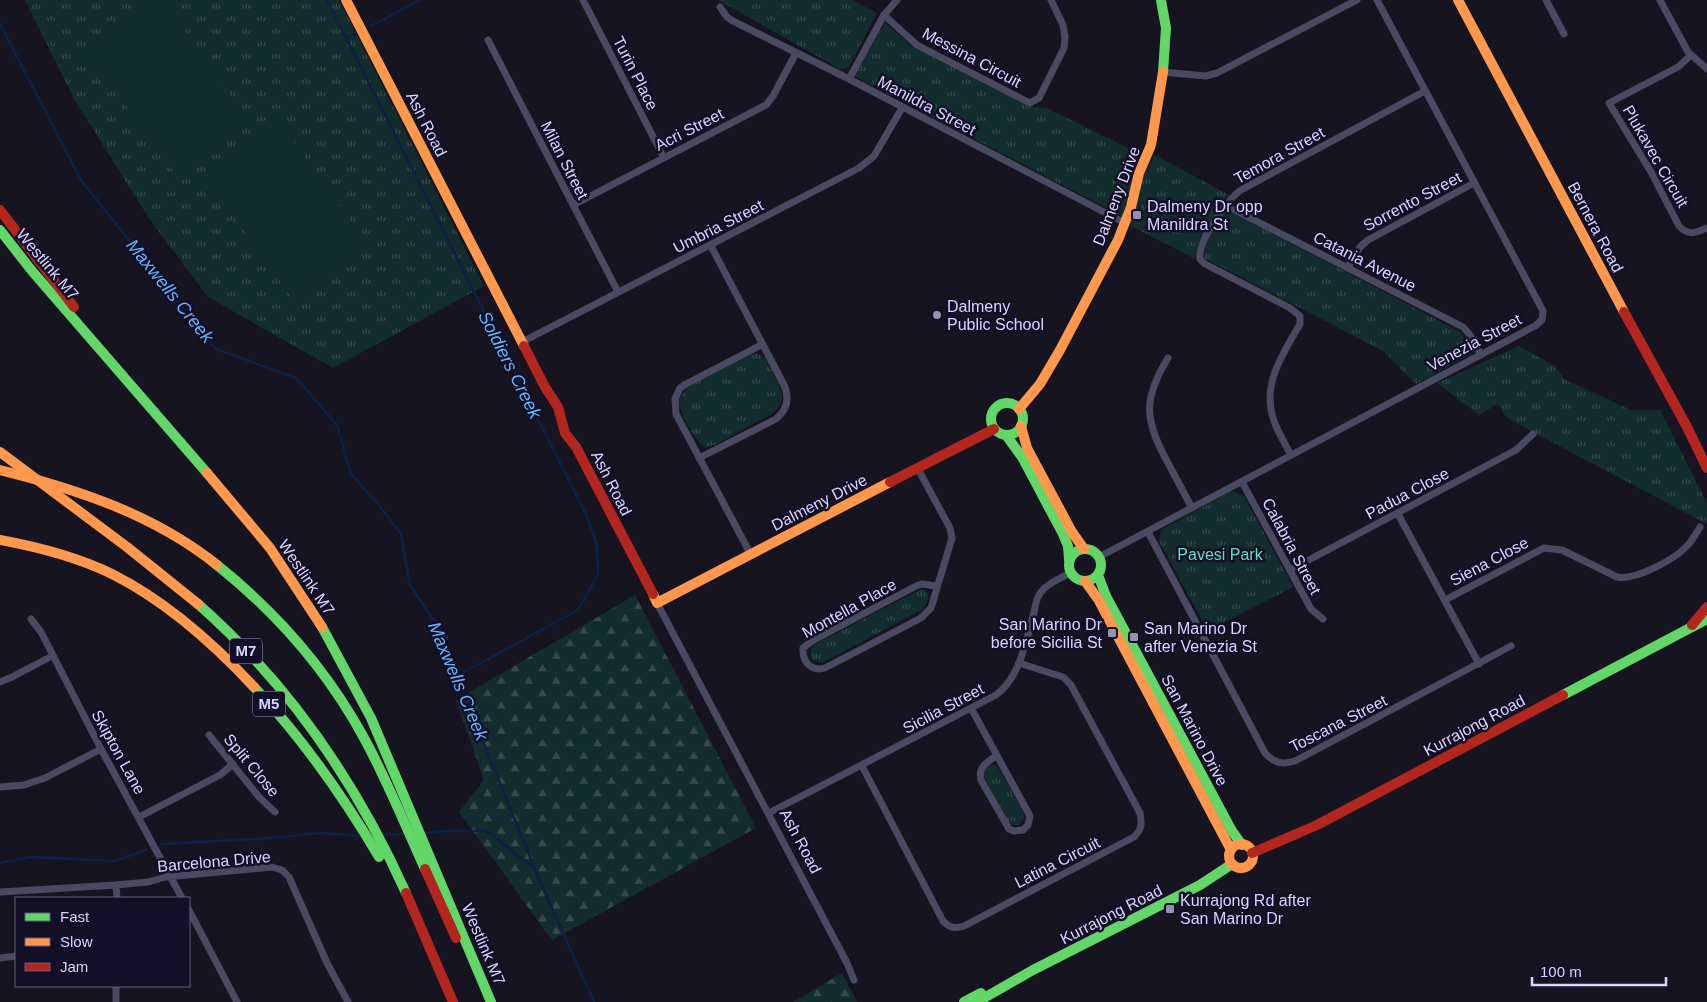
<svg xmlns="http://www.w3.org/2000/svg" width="1707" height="1002" viewBox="0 0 1707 1002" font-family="Arial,sans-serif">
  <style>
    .forest { fill: url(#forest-firs) }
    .park { fill: url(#park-tufts) }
    .garden { fill: #132c2d }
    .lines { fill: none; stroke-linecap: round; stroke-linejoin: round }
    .stream { stroke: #0d2144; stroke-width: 2.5 }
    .street { stroke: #4a4962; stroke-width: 7 }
    .fast { stroke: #63d668; stroke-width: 10 }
    .slow { stroke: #ff974d; stroke-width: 10 }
    .jam { stroke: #b3261e; stroke-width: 10 }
    .poi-dot { fill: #9591b1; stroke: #130f26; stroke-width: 2 }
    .labels { text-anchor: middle; stroke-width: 5; stroke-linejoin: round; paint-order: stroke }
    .shield { fill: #130f26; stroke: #9e99be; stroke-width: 1 }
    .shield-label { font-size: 15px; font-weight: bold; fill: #d9d4ff }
    .street-label { font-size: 16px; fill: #d9d4ff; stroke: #130f26 }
    .poi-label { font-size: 16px; fill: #d9d4ff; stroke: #130f26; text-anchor: start }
    .park-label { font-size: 16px; fill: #5fe0c0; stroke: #130f26 }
    .water-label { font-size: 18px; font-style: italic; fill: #62b6ff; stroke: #130f26 }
  </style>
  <defs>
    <pattern id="forest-firs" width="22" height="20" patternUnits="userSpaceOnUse" patternTransform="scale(1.25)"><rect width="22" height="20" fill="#132c2d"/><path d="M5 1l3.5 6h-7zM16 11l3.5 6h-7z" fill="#354a4c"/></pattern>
    <pattern id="park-tufts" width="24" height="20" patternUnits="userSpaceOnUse" patternTransform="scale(1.25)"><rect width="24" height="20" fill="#132c2d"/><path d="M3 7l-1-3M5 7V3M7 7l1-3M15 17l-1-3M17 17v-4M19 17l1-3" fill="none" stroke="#354a4c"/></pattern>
  </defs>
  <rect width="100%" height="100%" fill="#161421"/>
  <g class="forest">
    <path d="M635 595 756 828 552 940 459 812 484 780 456 700Z"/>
    <path d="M842 973 857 1002H793Z"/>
  </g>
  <g class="park">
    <path d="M25 0H339L484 286 333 368 208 297 150 220 74 99Z"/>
    <path d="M718 0H852L877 13 849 67 840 69Z"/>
    <path d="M885 23 912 46 1034 107 1047 108 1134 151C1134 174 1131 195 1122 216L854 76Z"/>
    <path d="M1155 155 1229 195 1221 203 1196 251 1195 259 1129 225 1145 172Z"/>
    <path d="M1227 209 1460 332 1473 353 1416 384 1383 351 1204 258C1204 242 1216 221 1227 209Z"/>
    <path d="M1519 346 1555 366 1564 379 1631 410H1660L1707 503V524L1512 421 1504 415 1498 404 1479 415 1437 383Z"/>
    <path d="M754 353C757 354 759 354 762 356 768 360 782 389 782 396 782 404 777 409 772 414L714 445C713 445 707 447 706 447 697 446 679 411 679 402 680 399 682 394 684 392 694 379 738 359 754 353Z"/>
    <path d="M1232 491 1244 496 1293 587 1208 631 1159 541 1161 530Z"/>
    <path d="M921 589 926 590C930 597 927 603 923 609L822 663 814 661C810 655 809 651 814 645Z"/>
    <path d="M988 765H995L1000 770 1023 812 1024 818 1019 825H1012L1007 820 985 778 984 770Z"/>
  </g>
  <g class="garden">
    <path d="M158 0H163L248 119 174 173 87 51Z"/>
    <path d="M280 123 367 244 292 298 206 176Z"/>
  </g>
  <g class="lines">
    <g class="stream">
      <path d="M327 0 586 514 597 545 598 575 578 610 457 676"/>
      <path d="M0 24 81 180 216 349 296 378 337 425 351 474 378 504 401 534 410 585 434 621 541 884 594 1002"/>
      <path d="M371 26 420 0"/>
      <path d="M346 38 355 34"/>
      <path d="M425 833 444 831H487L534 869"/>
      <path d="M383 835 405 834"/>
      <path d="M162 844 258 839 322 833 362 836"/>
      <path d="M0 863 31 857 115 861 146 850"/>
    </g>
    <g class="street">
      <path d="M583 0 664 158"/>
      <path d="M1546 0 1564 34"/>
      <path d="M1660 0 1688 52 1707 69"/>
      <path d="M720 7 727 17 733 21 849 79 1125 223"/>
      <path d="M884 15 917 45 1030 103 1039 98 1064 48 1065 37 1063 25 1051 0"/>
      <path d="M488 40 618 292"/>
      <path d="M1691 55 1678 67 1609 103 1651 172 1679 226C1688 236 1696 233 1707 228"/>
      <path d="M1163 72 1206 76 1217 73 1357 0"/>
      <path d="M849 79 884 15 897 0"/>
      <path d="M573 205 766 105 773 96 796 53"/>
      <path d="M1225 205 1463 327 1470 335 1481 355"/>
      <path d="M1348 267 1360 247 1368 240 1474 183"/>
      <path d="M522 342 859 168 874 156 902 108"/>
      <path d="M1168 358C1142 400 1145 421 1168 463 1176 478 1184 493 1192 508"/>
      <path d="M1291 455C1285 444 1278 432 1274 421 1261 384 1283 354 1300 324V316L1290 308 1205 264 1200 259C1197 242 1227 200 1241 190L1425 91"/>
      <path d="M699 458 776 419C787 410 790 399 784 385L711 246"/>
      <path d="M918 469 950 528 952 538 931 608 921 618 825 668C812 672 802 662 803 648L812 641 916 586 922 584 936 586"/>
      <path d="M1242 482 1311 609 1323 619"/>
      <path d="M1398 514 1479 664"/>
      <path d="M1148 532 1265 753C1274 763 1282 765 1295 761L1511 646"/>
      <path d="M750 553 676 414 675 399 680 388 686 384 761 345"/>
      <path d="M1099 557 1535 326 1542 320 1543 311 1377 0"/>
      <path d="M1290 570 1516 450 1533 434"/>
      <path d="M1445 600 1544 548 1562 550 1617 577C1635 581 1675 559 1687 546 1692 541 1696 534 1700 527"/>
      <path d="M657 603 847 963 854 980"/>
      <path d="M31 619 41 632 101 749 182 898"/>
      <path d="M0 682 12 677 52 656"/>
      <path d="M971 708 1030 816 1028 825 1023 830 1014 831 1009 829 981 780C978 767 986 763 996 756"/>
      <path d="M209 735 259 797 275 812"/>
      <path d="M862 766 943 921C950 928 955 929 964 926L1134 837C1142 829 1142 824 1140 813L1071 685 1063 677 1019 663"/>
      <path d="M0 787 24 785 45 778 101 749"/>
      <path d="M769 813 996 695C1021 676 1025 642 1034 613 1035 608 1036 600 1039 595 1045 584 1060 579 1070 573"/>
      <path d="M139 817 220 775 233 764"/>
      <path d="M116 885 117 898"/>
      <path d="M0 892 116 885 148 882 166 877 272 867 282 870 289 877 327 963 348 1002"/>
      <path d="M189 910 237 1002"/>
      <path d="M0 958 16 956"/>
      <path d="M116 1002V986"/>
    </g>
    <g class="fast">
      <path d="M1161 0 1166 28 1163 72"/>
      <path d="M0 230 32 271 207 473"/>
      <circle cx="1007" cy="419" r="16"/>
      <path d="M1006 435 1022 457 1063 534 1068 546 1069 559"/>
      <circle cx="1085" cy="565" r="16"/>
      <path d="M217 565C277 613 327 670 364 738 387 780 405 825 425 869"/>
      <path d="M1098 575 1106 596 1232 831 1242 845"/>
      <path d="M198 604C289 684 357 784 406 893"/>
      <path d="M322 627 371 718 491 1002"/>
      <path d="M254 687C303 739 343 796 379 857"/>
      <path d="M1563 695 1707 619"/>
      <path d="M964 1002 981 993"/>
      <path d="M977 1002 1033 970 1200 885 1232 864"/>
    </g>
    <g class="slow">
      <path d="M346 0 524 346"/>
      <path d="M1458 0 1624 312"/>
      <path d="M1019 409 1040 384 1060 350 1118 240 1131 207 1139 173 1151 145 1163 72"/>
      <path d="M1021 426 1027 448 1072 532 1084 549"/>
      <path d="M0 452 127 547 198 604"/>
      <path d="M0 470C77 489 155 515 217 565"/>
      <path d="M207 473 270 548 322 627"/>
      <path d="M0 540C38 547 77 557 112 574 166 601 214 644 254 687"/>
      <path d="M1085 581 1098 599 1231 850"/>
      <path d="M653 594 657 603 890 482"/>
      <circle cx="1241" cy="856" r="12"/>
    </g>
    <g class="jam">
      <path d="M0 210 74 307"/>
      <path d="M1624 312 1687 427 1707 468"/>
      <path d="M524 346 545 387 558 407 565 433 576 447 653 594"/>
      <path d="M890 482 994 429"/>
      <path d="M1692 625 1707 607"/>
      <path d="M1252 853 1317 825 1563 695"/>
      <path d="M425 869 456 938"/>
      <path d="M406 893 453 1002"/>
    </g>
  </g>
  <g class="poi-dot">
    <rect x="1132" y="210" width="10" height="10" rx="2.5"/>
    <circle cx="937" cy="315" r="5"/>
    <rect x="1107" y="628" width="10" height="10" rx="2.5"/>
    <rect x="1129" y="632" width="10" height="10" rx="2.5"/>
    <rect x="1165" y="904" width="10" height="10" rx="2.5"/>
  </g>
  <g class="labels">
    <g class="shield">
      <rect x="230" y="638.5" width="32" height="25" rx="4"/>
      <rect x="253" y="691.5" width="32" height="25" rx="4"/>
    </g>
    <g class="shield-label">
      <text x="246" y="656">M7</text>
      <text x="269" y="709">M5</text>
    </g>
    <g class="street-label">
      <text transform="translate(972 57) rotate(28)" y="6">Messina Circuit</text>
      <text transform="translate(636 73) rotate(63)" y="6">Turin Place</text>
      <text transform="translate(927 105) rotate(28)" y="6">Manildra Street</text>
      <text transform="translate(427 124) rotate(63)" y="6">Ash Road</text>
      <text transform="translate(689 129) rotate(-27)" y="6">Acri Street</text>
      <text transform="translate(1279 155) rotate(-29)" y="6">Temora Street</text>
      <text transform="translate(1656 156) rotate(60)" y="6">Plukavec Circuit</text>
      <text transform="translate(565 160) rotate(63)" y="6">Milan Street</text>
      <text transform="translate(1116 196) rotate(-69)" y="6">Dalmeny Drive</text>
      <text transform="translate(1412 201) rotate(-28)" y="6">Sorrento Street</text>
      <text transform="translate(718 226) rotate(-27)" y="6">Umbria Street</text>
      <text transform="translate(1596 227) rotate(62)" y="6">Bernera Road</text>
      <text transform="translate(1365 261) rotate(27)" y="6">Catania Avenue</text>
      <text transform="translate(48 264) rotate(50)" y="6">Westlink M7</text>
      <text transform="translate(1474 342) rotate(-28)" y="6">Venezia Street</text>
      <text transform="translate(612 483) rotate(63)" y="6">Ash Road</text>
      <text transform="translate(1407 493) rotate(-28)" y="6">Padua Close</text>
      <text transform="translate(819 502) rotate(-27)" y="6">Dalmeny Drive</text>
      <text transform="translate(1292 546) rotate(62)" y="6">Calabria Street</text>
      <text transform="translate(1489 561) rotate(-28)" y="6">Siena Close</text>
      <text transform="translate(307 577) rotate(56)" y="6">Westlink M7</text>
      <text transform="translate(849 608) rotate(-29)" y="6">Montella Place</text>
      <text transform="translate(943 708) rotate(-28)" y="6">Sicilia Street</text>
      <text transform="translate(1338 723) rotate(-27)" y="6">Toscana Street</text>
      <text transform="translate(1474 725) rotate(-28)" y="6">Kurrajong Road</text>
      <text transform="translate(1195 730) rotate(62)" y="6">San Marino Drive</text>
      <text transform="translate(119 752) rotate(61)" y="6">Skipton Lane</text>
      <text transform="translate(252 765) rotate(50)" y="6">Split Close</text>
      <text transform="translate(801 841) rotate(62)" y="6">Ash Road</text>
      <text transform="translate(214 861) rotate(-5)" y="6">Barcelona Drive</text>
      <text transform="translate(1057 862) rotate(-27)" y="6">Latina Circuit</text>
      <text transform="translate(1111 914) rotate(-27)" y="6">Kurrajong Road</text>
      <text transform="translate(484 944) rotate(67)" y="6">Westlink M7</text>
    </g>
    <g class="poi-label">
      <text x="1147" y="212">Dalmeny Dr opp<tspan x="1147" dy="18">Manildra St</tspan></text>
      <text x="947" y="312">Dalmeny<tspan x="947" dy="18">Public School</tspan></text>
      <text x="1102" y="630" text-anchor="end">San Marino Dr<tspan x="1102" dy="18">before Sicilia St</tspan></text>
      <text x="1144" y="634">San Marino Dr<tspan x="1144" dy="18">after Venezia St</tspan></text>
      <text x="1180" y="906">Kurrajong Rd after<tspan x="1180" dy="18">San Marino Dr</tspan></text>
    </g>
    <g class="park-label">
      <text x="1220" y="560">Pavesi Park</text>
    </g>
    <g class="water-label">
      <text transform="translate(170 291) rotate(51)" y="6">Maxwells Creek</text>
      <text transform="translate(510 365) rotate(63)" y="6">Soldiers Creek</text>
      <text transform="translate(458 681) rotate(67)" y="6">Maxwells Creek</text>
    </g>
  </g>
  <rect x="15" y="897" width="175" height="90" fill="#130f26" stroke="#625e7d"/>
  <rect x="25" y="913" width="25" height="8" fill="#63d668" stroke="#625e7d"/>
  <text x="60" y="922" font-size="15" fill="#d9d4ff">Fast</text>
  <rect x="25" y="938" width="25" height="8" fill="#ff974d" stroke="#625e7d"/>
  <text x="60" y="947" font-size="15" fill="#d9d4ff">Slow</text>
  <rect x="25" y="963" width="25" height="8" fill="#b3261e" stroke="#625e7d"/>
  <text x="60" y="972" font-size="15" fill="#d9d4ff">Jam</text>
  <path d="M1532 977v8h134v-8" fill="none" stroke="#d9d4ff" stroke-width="2.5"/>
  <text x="1540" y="977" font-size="15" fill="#d9d4ff" stroke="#130f26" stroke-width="4" paint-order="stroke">100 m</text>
</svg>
